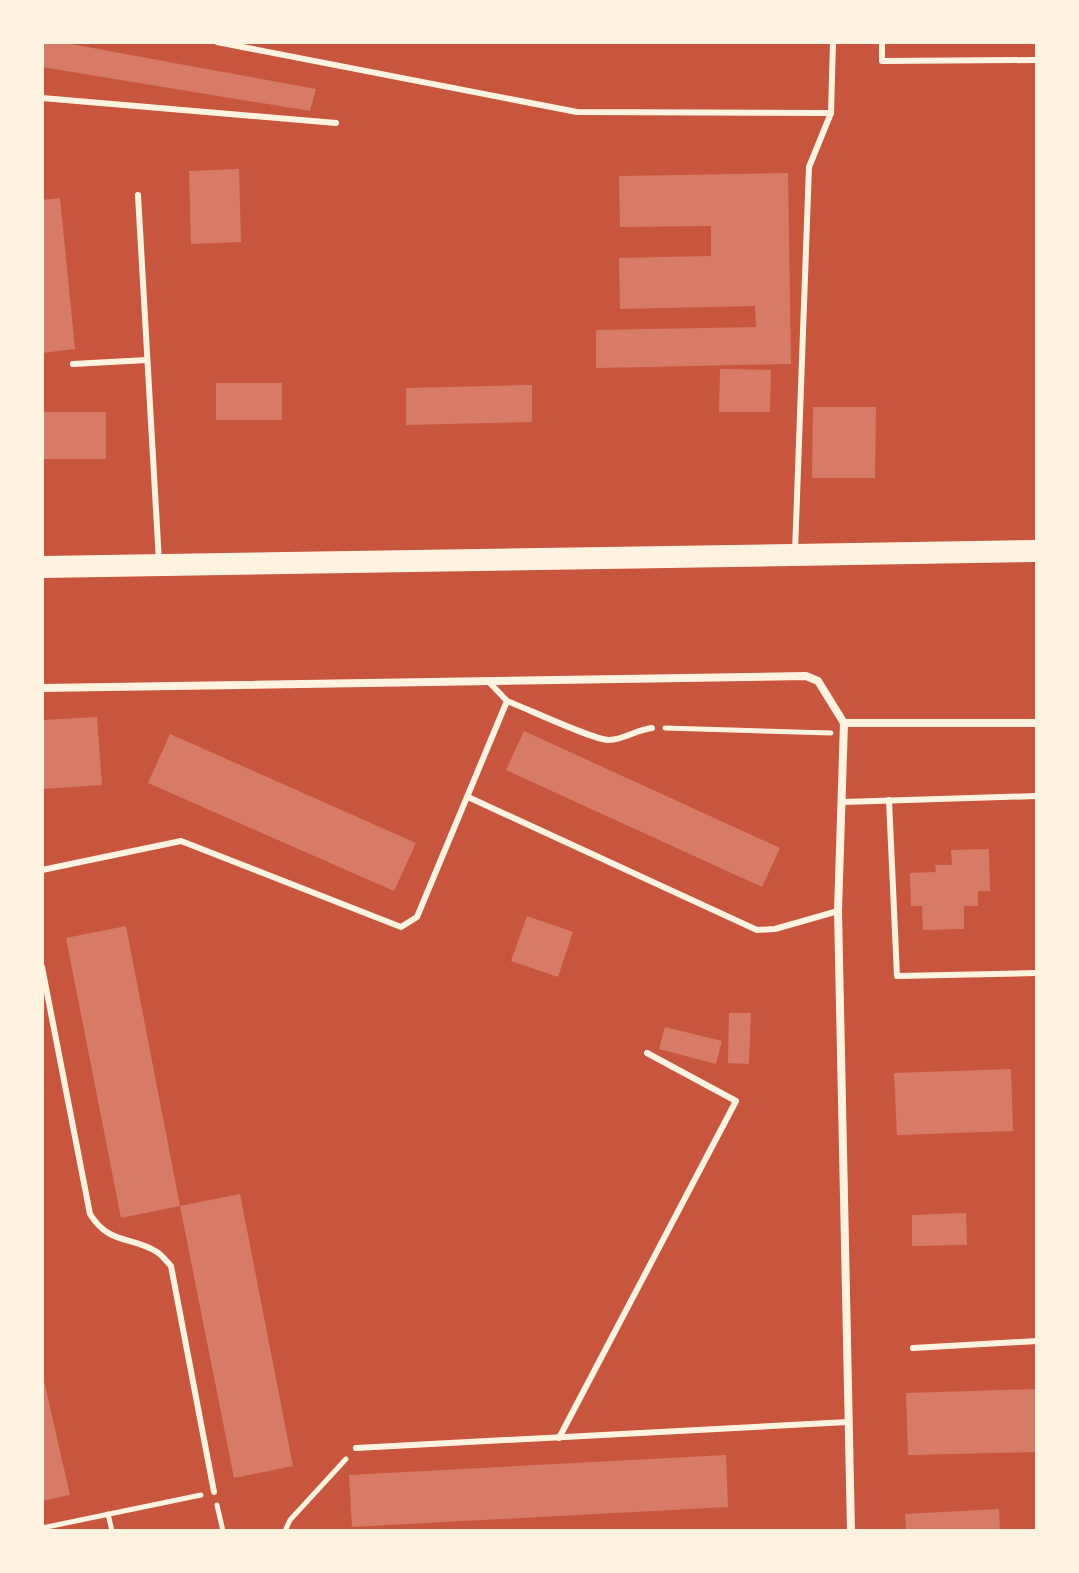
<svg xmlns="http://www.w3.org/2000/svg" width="1079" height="1573" viewBox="0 0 1079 1573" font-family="'PT Sans',sans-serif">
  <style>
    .building { fill: #d67c66 }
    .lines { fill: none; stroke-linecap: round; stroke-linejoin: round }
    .path { stroke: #fff3e0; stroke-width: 5 }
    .service { stroke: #fff3e0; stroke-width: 6 }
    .minor { stroke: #fff3e0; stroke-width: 8 }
    .trunk { stroke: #fff3e0; stroke-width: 22 }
  </style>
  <rect width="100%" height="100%" fill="#c8553d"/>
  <g class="building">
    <path d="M42 42H60L316 89 310 111 42 67Z"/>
    <path d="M239 169 241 242 191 244 189 171Z"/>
    <path d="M788 173 791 364 596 368V330L756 327 755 306 620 309 619 258 711 256V226L620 227 619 176Z"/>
    <path d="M60 198 75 349 42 353V200Z"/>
    <path d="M720 369 771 370 770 412H719Z"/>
    <rect x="216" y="383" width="66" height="37"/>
    <path d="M532 385V422L406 425V388Z"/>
    <path d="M813 407H876L875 478H812Z"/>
    <rect x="42" y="412" width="64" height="47"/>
    <path d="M97 717 102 785 42 789V720Z"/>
    <path d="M524 731 780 848 762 887 506 770Z"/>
    <path d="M170 734 416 843 394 891 148 783Z"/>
    <path d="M989 849 990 891H978V906H964V929L923 930 922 906H911L910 873 936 872 935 865H952L951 850Z"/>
    <path d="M527 916 573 932 558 977 511 961Z"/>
    <path d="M126 926 180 1206 121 1218 66 938Z"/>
    <path d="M729 1013H751L749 1064 728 1063Z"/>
    <path d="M665 1027 722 1041 716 1064 659 1049Z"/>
    <path d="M1011 1069 1013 1131 897 1135 894 1073Z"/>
    <path d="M240 1194 293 1466 234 1478 180 1206Z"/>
    <path d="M966 1213 967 1245 912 1246V1215Z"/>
    <path d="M42 1372 70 1495 42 1501Z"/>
    <path d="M1037 1389V1452L908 1455 906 1393Z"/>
    <path d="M726 1455 728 1507 352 1527 349 1475Z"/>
    <path d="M999 1509 1000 1531H906L905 1514Z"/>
  </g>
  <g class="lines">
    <g class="path">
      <path d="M665 728 831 733"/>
      <path d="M217 1505 223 1531"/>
      <path d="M108 1514 112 1531"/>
      <path d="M42 1528 201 1495"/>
      <path d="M285 1531 290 1520 346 1459"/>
    </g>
    <g class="service">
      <path d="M217 42 577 112 831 113"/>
      <path d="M882 42V61L1037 60"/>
      <path d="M42 98 336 123"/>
      <path d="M138 195 159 562"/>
      <path d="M73 364 147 360"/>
      <path d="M795 552 809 167 831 113 833 42"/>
      <path d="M507 701C526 708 593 740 609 740 625 739 636 730 652 728"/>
      <path d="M468 797 757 930 775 929 838 911"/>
      <path d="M889 800 897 976 1037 973"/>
      <path d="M843 802 1037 796"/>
      <path d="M42 870 181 841 401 927 417 917 507 701 489 682"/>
      <path d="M42 967 90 1214C109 1245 131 1236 157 1252 162 1255 167 1262 171 1266L214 1492"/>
      <path d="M913 1348 1037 1341"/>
      <path d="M559 1438 736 1101 647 1053"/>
      <path d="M356 1448 848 1422"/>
    </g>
    <g class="minor">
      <path d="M42 688 806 676 818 681 844 723 838 911 851 1531"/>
      <path d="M844 723H1037"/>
    </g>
    <path class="trunk" d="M42 567 1037 551"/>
  </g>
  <rect width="1079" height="1573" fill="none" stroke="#fff3e0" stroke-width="88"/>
</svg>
